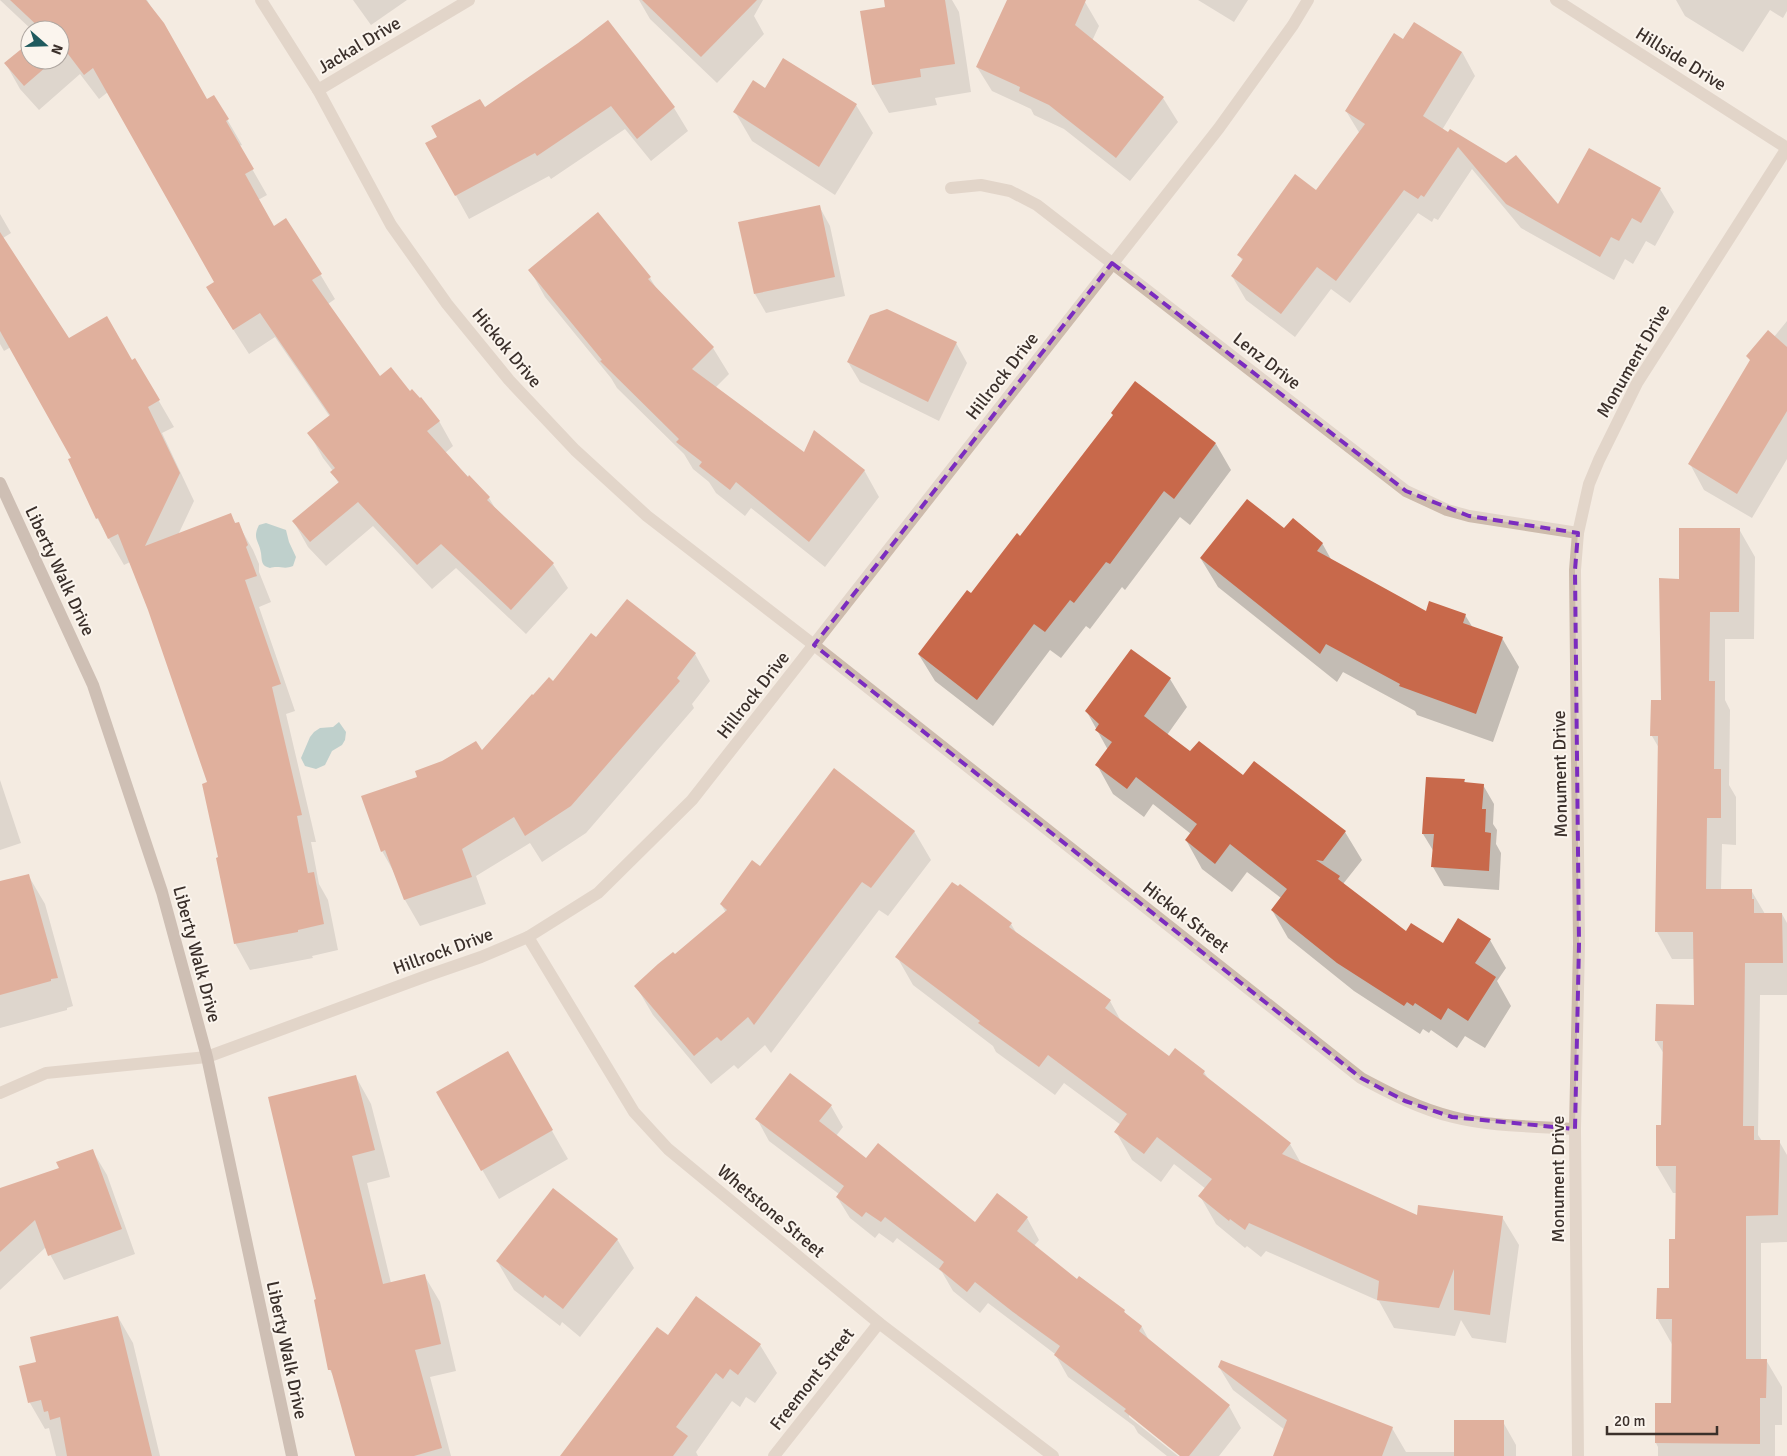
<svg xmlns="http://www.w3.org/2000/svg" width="1787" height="1456" viewBox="0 0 1787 1456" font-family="Signika,sans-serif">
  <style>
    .water { fill: #7fb0b2 }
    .shadow { fill: #0003 }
    .building { fill: #c8694b }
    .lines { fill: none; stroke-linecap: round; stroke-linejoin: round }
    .street { stroke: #cdbbac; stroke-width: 12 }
    .secondary { stroke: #a18a7d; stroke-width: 12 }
    .marked { fill: none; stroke: #7b2cbf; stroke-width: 4; stroke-dasharray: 10 6; stroke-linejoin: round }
    .labels { text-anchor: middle; stroke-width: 4; stroke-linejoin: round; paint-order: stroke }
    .street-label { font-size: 18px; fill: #3b302b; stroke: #fbf5ee }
  </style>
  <rect width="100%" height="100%" fill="#f4ebe1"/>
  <g class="water">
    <path d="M266 523 286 530 289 542 296 557 293 566C284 570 279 565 270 568 261 566 262 561 261 553 259 540 252 539 259 525Z"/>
    <path d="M339 722 346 732 345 740 342 745 332 751 325 765 316 769 305 766 301 758 310 737 314 732 320 728 333 727Z"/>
  </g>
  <g class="shadow">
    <path d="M0 0H147L207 101 214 97 242 145 239 146 267 195 258 200 274 227 320 274 335 299 328 304 380 378 410 393 439 421 453 446 445 453 489 498 495 508 553 564 568 588 526 634 456 568 432 589 373 526 326 566 308 547 294 522 339 484 332 472 333 471 323 458 309 433 330 417 275 337 249 354 222 312 215 282 108 92 99 99 80 74 39 110 20 89 6 64 30 44V60H60V30H32Z"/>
    <path d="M353 0H407L371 25Z"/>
    <path d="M639 0H763L754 16 764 34 717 83 650 19Z"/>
    <path d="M885 0H952L959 12 971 92 935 98 937 105 889 113 873 85 886 8Z"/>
    <path d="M1008 0H1081L1085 2 1099 26 1092 41 1163 98 1178 122 1130 181 1064 129 1034 115 1031 109 992 91 977 67Z"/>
    <path d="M1198 0H1248L1234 22Z"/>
    <path d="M1676 0H1787V11L1783 18 1770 10 1743 52 1685 16Z"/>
    <path d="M607 22 674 108 688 131 651 161 625 129 551 179 549 176 469 219 427 143 484 109 579 44Z"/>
    <path d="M1404 40 1462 52 1475 76 1442 130 1558 206 1660 189 1674 212 1655 246 1646 241 1633 264 1625 259 1614 280 1521 228 1472 169 1438 220 1434 218 1432 222 1418 213 1350 303 1331 289 1295 337 1246 300 1232 276 1243 262 1239 255 1316 192 1360 134 1346 111Z"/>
    <path d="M766 90 856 105 873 133 835 195 752 141 735 112Z"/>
    <path d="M819 206 830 226 845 296 766 313 755 294Z"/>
    <path d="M0 214 11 233 3 238 69 339 131 362 135 360 174 427 162 433 194 501 178 535 230 514 236 524H238L253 550 259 564V572L271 602 259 607 295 711 286 714 316 842H311L319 884 328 900 338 950 312 956 313 958 250 970 235 943 220 858 209 783 149 610 130 562 124 565 97 518 73 458 11 347 4 351 0 344Z"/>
    <path d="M598 214 650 278 658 291 713 348 729 374 715 388 804 454 864 470 879 497 825 567 751 508 745 516 716 493 709 482 693 469 684 454 617 388 611 378 545 297 530 270Z"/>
    <path d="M1787 321V459L1752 518 1704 490 1690 464 1751 362 1748 356 1774 337Z"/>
    <path d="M956 343 967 363 939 421 860 382 848 362Z"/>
    <path d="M1216 444 1231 470 1190 525 1180 517 1125 590 1122 587 1090 629 1086 626 1061 658 1050 650 993 726 935 681 919 655 1020 538Z"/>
    <path d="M1739 529 1755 557 1754 639H1725V700L1730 710 1729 785 1736 797V845L1722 844 1721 890H1751L1765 914H1782L1787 923V995H1760L1758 1135 1762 1141H1779L1787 1155V1242L1761 1243V1360H1766L1782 1387V1425H1775V1456H1658V1447L1656 1443 1672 1405 1673 1346 1657 1318 1670 1290 1676 1240 1677 1193H1673L1657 1166 1662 1126 1664 1054 1656 1041 1695 1006V959H1672L1657 932 1659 748 1652 736 1662 701 1680 580Z"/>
    <path d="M1284 530 1322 543 1332 561 1426 613 1465 615 1473 628 1502 638 1519 667 1493 742 1417 715 1415 711 1343 672 1337 682 1218 587 1201 559Z"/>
    <path d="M627 601 695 654 710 681 692 704 694 708 586 833 542 862 530 843 476 876 486 904 420 926 405 900 395 874 382 851 418 777 482 752 533 697 554 683 597 639Z"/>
    <path d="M1170 679 1187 707 1167 735 1191 753 1244 777 1345 832 1362 860 1343 884 1406 933 1443 945 1490 940 1506 968 1497 981 1511 1006 1485 1048 1465 1036 1457 1048 1431 1030 1429 1033 1423 1029 1420 1034 1354 991 1288 938 1272 910 1281 898 1247 872 1232 892 1202 869 1186 840 1191 834 1153 804 1144 817 1113 794 1097 765 1108 750 1087 712Z"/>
    <path d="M0 780 21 843 0 850Z"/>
    <path d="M1464 780 1466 784 1483 785 1494 804 1493 824 1497 830 1496 844 1501 853 1499 890 1444 886 1433 867 1434 852 1423 834Z"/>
    <path d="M914 831 931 860 888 916 879 910 771 1053 765 1045 738 1069 734 1065 711 1084 653 1015 636 986 726 913 721 904 760 868Z"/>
    <path d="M28 875 45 904 73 1006 67 1008V1010L0 1028V883Z"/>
    <path d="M1011 924 1017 934 1110 1001 1121 1021 1170 1057 1175 1050 1204 1072 1209 1080 1290 1144 1302 1165 1418 1217H1502L1519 1245 1506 1343 1472 1338 1461 1320 1455 1336 1394 1328 1379 1301 1266 1251 1261 1257 1247 1246 1245 1248 1216 1224 1200 1196 1206 1189 1174 1164 1161 1182 1132 1160 1116 1132 1121 1125 1064 1083 1055 1095 996 1052 993 1046 913 985 897 957Z"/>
    <path d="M507 1052 568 1159 499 1199 438 1093Z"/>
    <path d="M356 1077 371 1104 390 1177 367 1183 391 1283 424 1275 440 1302 456 1371 430 1377 451 1456H356L335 1379 330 1370Z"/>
    <path d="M831 1106 843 1127 836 1136 866 1159 975 1224 1027 1218 1039 1240 1034 1246 1077 1281 1080 1277 1124 1311 1127 1316 1142 1327 1150 1342 1229 1406 1241 1428 1219 1456H1182L1129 1414V1417L1178 1456H1167L1138 1433 1134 1426 1068 1377 1055 1354 988 1303 980 1313 953 1291 942 1272 897 1238 893 1243 879 1233 875 1238 850 1218 837 1197 839 1194 769 1141 757 1119Z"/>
    <path d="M92 1150 107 1175 135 1254 64 1280 46 1247 0 1290V1190L61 1169Z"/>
    <path d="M617 1239 634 1268 580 1337 562 1322 560 1326 514 1290 497 1261Z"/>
    <path d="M696 1298 760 1345 777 1373 755 1403 746 1397 740 1407 732 1401 696 1452 698 1456H567L669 1337Z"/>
    <path d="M118 1317 133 1343 160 1456H56L49 1428 45 1429 30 1403 21 1367 37 1363Z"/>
    <path d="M1219 1367 1392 1428 1406 1452H1456L1503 1422 1516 1445V1456H1275L1285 1430 1233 1390Z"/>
  </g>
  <g class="building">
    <path d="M10 0H146L164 23 207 99 214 95 229 119 226 121 254 169 245 174 274 226 286 218 322 274 312 280 380 376 391 367 410 391 412 389 420 398 421 397 440 421 427 431 468 477 469 475 490 497 487 500 554 563 511 610 441 544 417 565 358 502 310 542 292 521 339 482 330 472 335 468 307 433 330 415 260 313 233 330 206 287 214 282 93 68 84 75 65 50 60 55V30H42Z"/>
    <path d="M642 0H757L701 57Z"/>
    <path d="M884 0H945L955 64 920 69 921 77 872 85 860 11 885 7Z"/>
    <path d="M1007 0H1086L1075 25 1164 97 1116 158 1049 105 1019 91 1020 87 976 67Z"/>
    <path d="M608 20 675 107 637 139 611 106 537 156 535 153 455 196 425 143 437 137 431 126 480 99 485 107 578 43Z"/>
    <path d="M1414 22 1462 52 1423 116 1448 132 1450 129 1506 163 1516 155 1558 204 1589 148 1661 188 1641 223 1632 218 1619 241 1611 237 1600 257 1506 204 1458 147 1424 197 1421 195 1418 199 1404 190 1336 281 1317 267 1281 314 1231 276 1243 259 1237 255 1295 174 1316 190 1365 124 1345 111 1394 33 1403 39Z"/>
    <path d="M30 42V60H54L24 86 4 63Z"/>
    <path d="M783 58 857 104 819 167 733 112 753 80 765 88Z"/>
    <path d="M820 205 835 277 754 294 738 222Z"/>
    <path d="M598 212 651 277 648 279 714 347 692 369 804 452 814 430 865 470 809 542 736 482 730 490 699 466 702 462 676 442 679 439 600 361 602 360 528 270Z"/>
    <path d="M0 232 69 338 107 316 132 360 135 358 160 400 148 407 180 473 145 546 231 513 235 523 239 522 248 545 246 547 257 576 245 580 281 684 272 687 302 815 297 816 308 873 314 872 324 924 298 930V932L234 944 216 858 218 857 202 784 207 782 148 610 118 534 108 539 98 518 96 519 68 459 71 458 0 331Z"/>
    <path d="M887 309 957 342 928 402 847 362 870 315Z"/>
    <path d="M1768 330 1787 347V411L1737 494 1688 464 1750 360 1746 356Z"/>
    <path d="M1135 381 1216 443 1174 499 1164 491 1110 564 1106 562 1074 603 1070 600 1045 632 1034 624 977 700 918 654 967 590 971 593 1017 533 1020 536 1113 415 1111 413Z"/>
    <path d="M1247 499 1284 528 1293 518 1323 543 1317 551 1426 611 1429 601 1466 614 1463 623 1503 637 1476 714 1399 686 1400 684 1326 644 1320 654 1200 558Z"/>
    <path d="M1679 528H1740L1739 612H1710L1709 681H1715L1714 769H1721V818H1707L1706 889H1752V899H1754V913H1782L1783 963H1745L1743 1126H1754V1140H1780L1778 1215 1746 1216V1359H1767L1766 1398H1760V1444L1655 1443V1403H1671L1672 1319H1656L1657 1288H1669V1239H1675L1676 1166H1656V1125H1661L1663 1041H1655L1656 1004 1694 1005 1693 932H1655L1658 736H1650L1651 700H1661L1659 578 1679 579Z"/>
    <path d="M627 599 696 653 677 678 680 681 571 806 525 836 514 817 462 849 472 877 404 900 385 850 381 852 361 796 417 777 415 771 442 761 476 741 482 750 532 694 533 695 549 677 553 681 591 633 596 637Z"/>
    <path d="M1131 649 1171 678 1144 716 1190 751 1199 741 1243 775 1254 761 1346 831 1323 861 1316 860 1340 876 1338 879 1406 931 1411 923 1443 943 1458 918 1491 939 1475 963 1496 977 1468 1021 1448 1008 1441 1020 1415 1003 1413 1006 1407 1002 1404 1006 1337 963 1271 910 1287 889 1230 844 1215 864 1185 840 1197 824 1136 777 1127 789 1095 765 1112 742 1095 730 1099 724 1085 711Z"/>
    <path d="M834 768 915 831 871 888 862 882 754 1025 748 1017 721 1041 717 1037 694 1056 634 986 658 964 673 952 675 954 727 910 720 904 752 860 760 866Z"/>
    <path d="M1426 777 1465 779 1464 782 1484 784 1482 809H1486L1485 832 1491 833 1489 871 1431 867 1434 834H1422Z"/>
    <path d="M29 874 58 978 51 979V981L0 995V881Z"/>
    <path d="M952 882 958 886 960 884 1012 923 1009 927 1111 1000 1105 1008 1169 1056 1175 1048 1205 1071 1203 1074 1291 1143 1282 1154 1417 1215 1418 1205 1503 1216 1490 1315 1454 1310V1269L1439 1308 1377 1300 1379 1281 1249 1223 1245 1230 1230 1219 1229 1221 1198 1196 1212 1179 1157 1137 1144 1154 1114 1132 1127 1114 1048 1055 1039 1067 978 1023 980 1021 895 957Z"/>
    <path d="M508 1051 553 1130 481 1171 436 1092Z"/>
    <path d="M790 1073 832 1105 819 1121 866 1158 878 1143 975 1222 997 1193 1028 1217 1017 1231 1077 1279 1079 1276 1125 1310 1124 1312 1142 1326 1139 1331 1230 1405 1189 1456H1180L1124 1411 1126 1409 1054 1355 1060 1346 1013 1312 975 1282 967 1292 939 1269 944 1262 885 1217 881 1222 866 1212 862 1217 836 1197 844 1186 755 1119Z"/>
    <path d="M356 1075 375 1150 352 1156 383 1284 425 1274 441 1344 415 1350 442 1448 414 1456H355L331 1370H328L314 1300 316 1299 268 1097Z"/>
    <path d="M93 1149 122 1229 48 1256 35 1220 0 1252V1188L59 1168 56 1162Z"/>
    <path d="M553 1188 618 1239 563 1309 545 1295 543 1298 496 1261Z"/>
    <path d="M696 1296 761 1344 738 1375 730 1369 723 1379 716 1373 676 1427 688 1436 673 1456H560L657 1327 668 1335Z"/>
    <path d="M118 1316 152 1456H67L60 1417 50 1420 48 1411 44 1412 41 1400 28 1403 19 1366 36 1362 30 1337Z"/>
    <path d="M1221 1360 1393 1427 1382 1456H1273L1287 1420 1218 1367Z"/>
    <rect x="1454" y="1420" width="50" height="36"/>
  </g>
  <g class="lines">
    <g class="street">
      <path d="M261 0 318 90 391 225 447 304 509 380 575 450 647 516 814 645 1361 1078C1391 1094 1420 1109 1453 1117 1492 1127 1535 1126 1575 1129"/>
      <path d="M1556 0 1787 148"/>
      <path d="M318 90 469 0"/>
      <path d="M951 188 981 185 1010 191 1037 205 1406 491 1447 510 1469 516 1578 533"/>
      <path d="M528 937 634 1112 668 1149 879 1323 1053 1456"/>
      <path d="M0 1093 46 1073 207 1057 429 975 481 957 528 937 598 893 692 800 1219 128 1293 25 1308 0"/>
      <path d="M774 1456 879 1323"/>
      <path d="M1578 1456 1575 1129 1579 944 1575 570 1578 533 1589 484 1599 460 1637 383 1787 148"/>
    </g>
    <path class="secondary" d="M0 483 93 685 162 892 207 1057 292 1456"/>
  </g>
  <path d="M0 0H1787V1456H0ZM1112 263 1406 491 1469 516 1578 533 1575 570 1579 944 1575 1129 1452 1117 1405 1101 1361 1078 814 645Z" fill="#f4ebe1" fill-opacity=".55" fill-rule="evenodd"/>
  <path class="marked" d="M1112 263 1406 491 1469 516 1578 533 1575 570 1579 944 1575 1129 1452 1117 1405 1101 1361 1078 814 645Z"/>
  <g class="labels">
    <g class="street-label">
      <text transform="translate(359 45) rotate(-31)" y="6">Jackal Drive</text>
      <text transform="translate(1681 59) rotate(32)" y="6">Hillside Drive</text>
      <text transform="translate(507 348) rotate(50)" y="6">Hickok Drive</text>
      <text transform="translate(1267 361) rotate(38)" y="6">Lenz Drive</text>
      <text transform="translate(1633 361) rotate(-60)" y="6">Monument Drive</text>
      <text transform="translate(1002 376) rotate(-52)" y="6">Hillrock Drive</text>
      <text transform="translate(60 571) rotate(65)" y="6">Liberty Walk Drive</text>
      <text transform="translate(753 695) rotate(-52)" y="6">Hillrock Drive</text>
      <text transform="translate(1560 774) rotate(-91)" y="6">Monument Drive</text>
      <text transform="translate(1186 917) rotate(38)" y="6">Hickok Street</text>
      <text transform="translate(443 951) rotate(-20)" y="6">Hillrock Drive</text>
      <text transform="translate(197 954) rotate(75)" y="6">Liberty Walk Drive</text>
      <text transform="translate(1558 1179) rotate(-90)" y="6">Monument Drive</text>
      <text transform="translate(771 1211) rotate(40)" y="6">Whetstone Street</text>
      <text transform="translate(287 1350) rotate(78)" y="6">Liberty Walk Drive</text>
      <text transform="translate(812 1379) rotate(-52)" y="6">Freemont Street</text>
    </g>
  </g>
  <g transform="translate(45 45) rotate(110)"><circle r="24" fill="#fbf5ee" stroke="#aea6a0"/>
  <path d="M0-4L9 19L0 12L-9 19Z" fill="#1f5a5e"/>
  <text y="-8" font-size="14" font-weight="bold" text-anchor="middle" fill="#3b302b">N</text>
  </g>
  <path d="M1607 1426v8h110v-8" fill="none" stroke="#3b302b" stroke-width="2.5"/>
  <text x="1614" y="1426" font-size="15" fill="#3b302b" stroke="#fbf5ee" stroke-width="4" paint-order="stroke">20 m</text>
</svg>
